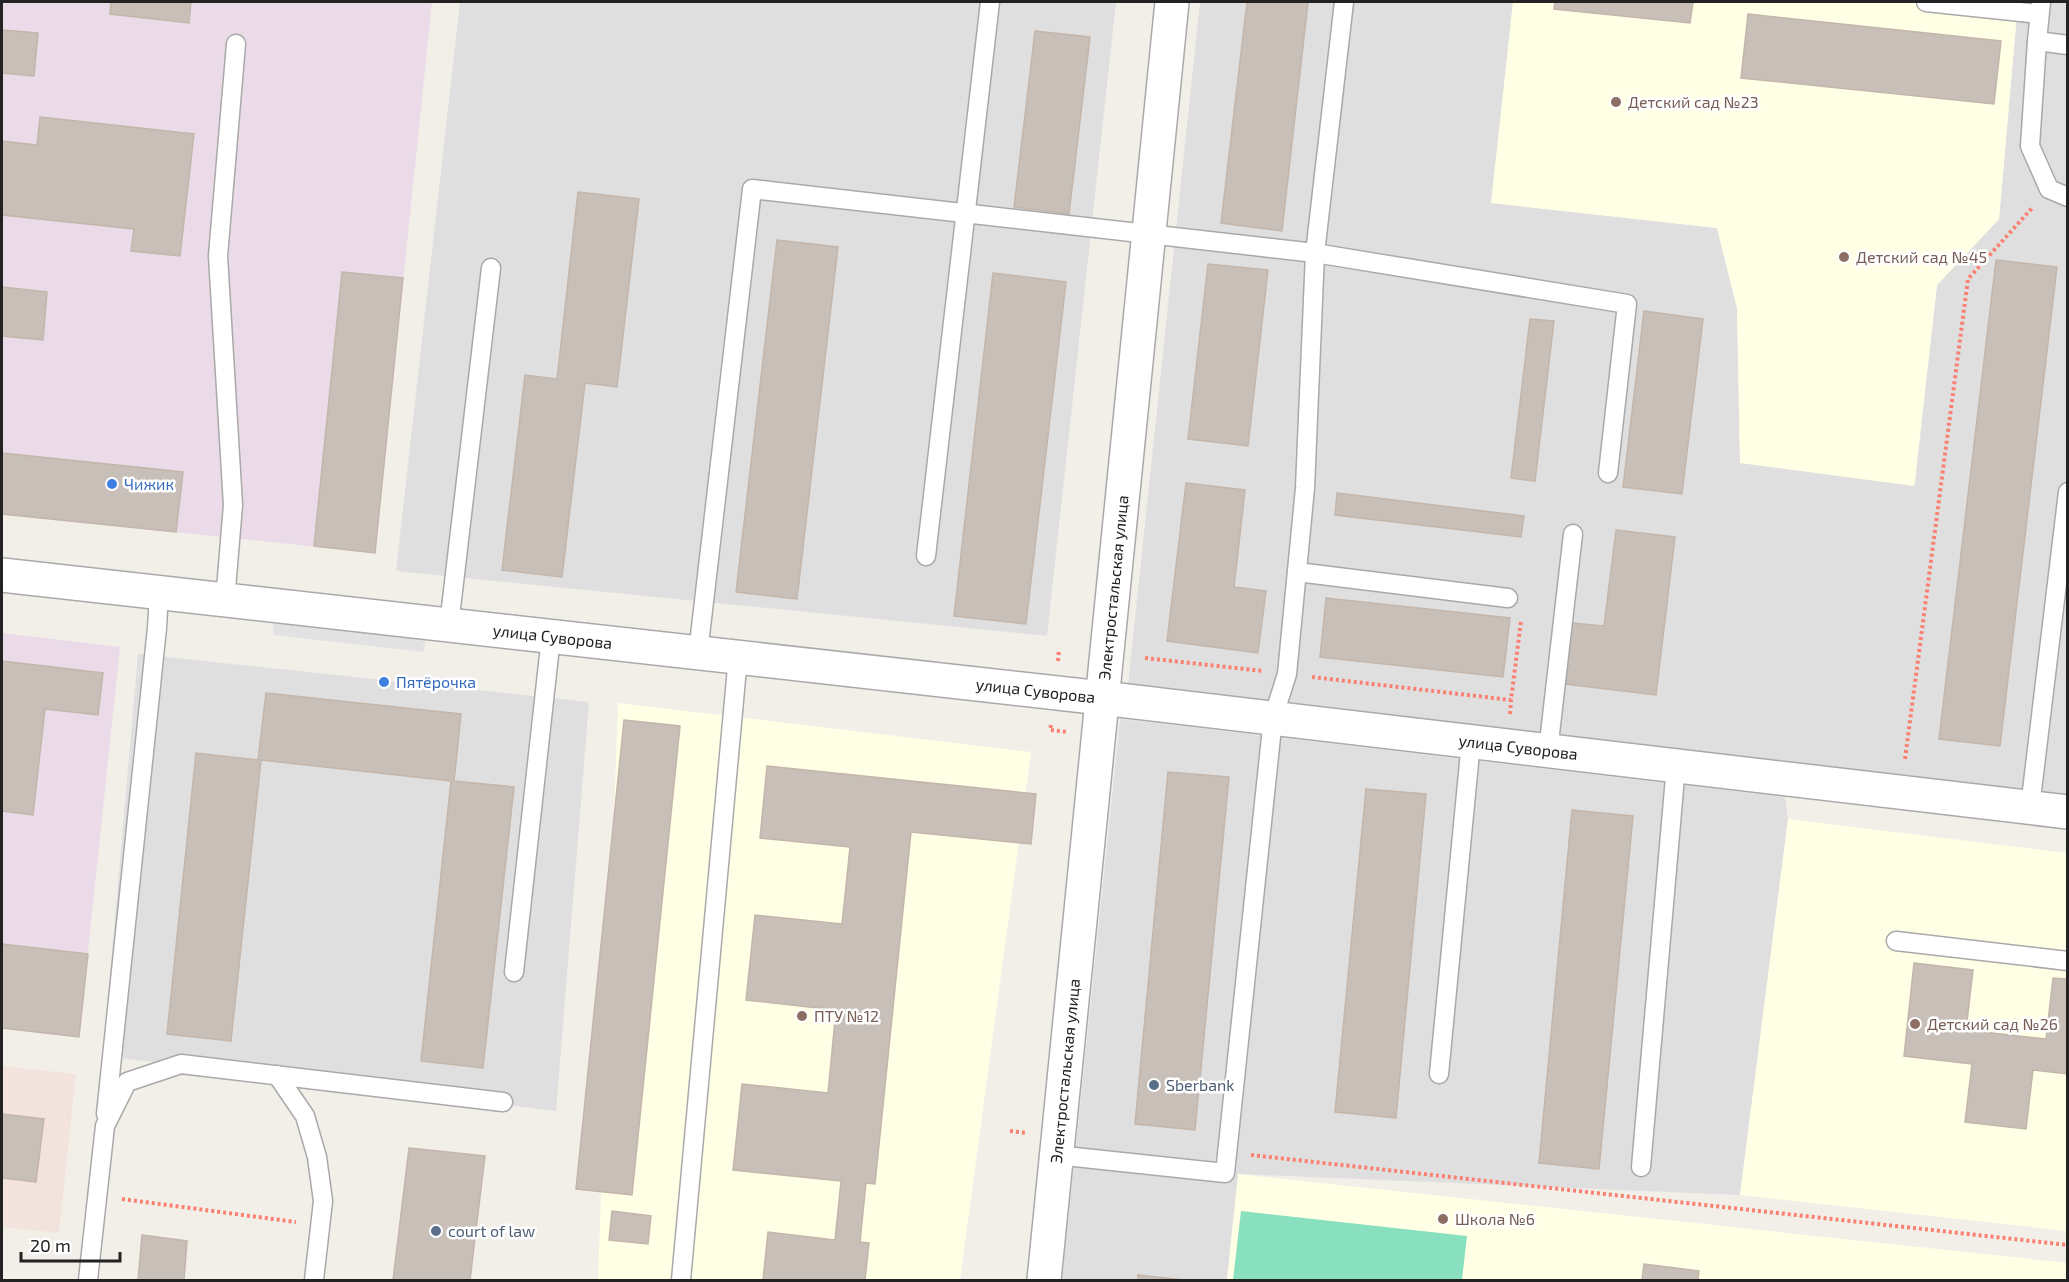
<svg xmlns="http://www.w3.org/2000/svg" width="2069" height="1282" viewBox="0 0 2069 1282" font-family="'Exo 2',sans-serif">
  <style>
    .residential { fill: #e0dfdf }
    .industrial { fill: #ebdbe8 }
    .education { fill: #ffffe5 }
    .military { fill: #f3e3dd }
    .pitch { fill: #88e0be }
    .parking { fill: #e2e2e2 }
    .building { fill: #c7bfb8; stroke: #c4b6ab; stroke-width: 1.5 }
    .lines { fill: none; stroke-linecap: round; stroke-linejoin: round }
    .service-casing { stroke: #a9a9a9; stroke-width: 21 }
    .minor-casing { stroke: #a9a9a9; stroke-width: 36 }
    .path { stroke: #fa8072; stroke-width: 4; stroke-dasharray: 3 3; stroke-linecap: butt }
    .service { stroke: #fff; stroke-width: 18 }
    .minor { stroke: #fff; stroke-width: 33 }
    .education-dot { fill: #8d6e63; stroke: #fff; stroke-width: 2 }
    .shop-dot { fill: #3f7fe0; stroke: #fff; stroke-width: 2 }
    .service-dot { fill: #5c6f8a; stroke: #fff; stroke-width: 2 }
    .labels { text-anchor: middle; stroke-width: 5; stroke-linejoin: round; paint-order: stroke }
    .education-label { font-size: 16px; fill: #785e54; stroke: #fff; text-anchor: start }
    .shop-label { font-size: 16px; fill: #366cbe; stroke: #fff; text-anchor: start }
    .street-label { font-size: 16px; fill: #222; stroke: #fff }
    .service-label { font-size: 16px; fill: #4e5e75; stroke: #fff; text-anchor: start }
  </style>
  <rect width="100%" height="100%" fill="#f2efe9"/>
  <g class="residential">
    <path d="M460 2H1116L1047 636 396 571Z"/>
    <path d="M1200 2H1513L1492 203 1717 228 1737 308 1740 462 1915 485 1937 285 1999 219 2018 2H2067V795L1128 685Z"/>
    <path d="M138 654 589 702 556 1111 103 1056Z"/>
    <path d="M1120 719 1785 797 1788 819 1740 1195 1239 1174 1227 1280H1062Z"/>
  </g>
  <g class="industrial">
    <path d="M2 2H432L375 553 2 514Z"/>
    <path d="M2 633 120 647 79 1037 2 1028Z"/>
  </g>
  <g class="education">
    <path d="M1513 2H2018L1999 219 1937 285 1914 486 1740 463 1737 308 1717 228 1491 203Z"/>
    <path d="M618 703 1031 752 960 1280H598Z"/>
    <path d="M1788 819 2067 853V1231L1740 1195Z"/>
    <path d="M1238 1174 2068 1263 2067 1280H1227Z"/>
  </g>
  <path class="military" d="M2 1066 76 1074 59 1233 2 1227Z"/>
  <path class="pitch" d="M1241 1211 1467 1236 1462 1280H1233Z"/>
  <path class="parking" d="M274 606 427 623 424 652 273 635Z"/>
  <g class="building">
    <path d="M111 2H191L189 23 110 14Z"/>
    <path d="M1247 2H1308L1282 231 1221 223Z"/>
    <path d="M1555 2H1693L1690 23 1554 9Z"/>
    <path d="M1748 14 2001 41 1994 104 1741 78Z"/>
    <path d="M2 30 38 33 34 76 2 73Z"/>
    <path d="M1035 31 1090 37 1069 214 1014 207Z"/>
    <path d="M40 117 194 134 180 256 131 251 134 229 2 215V141L37 145Z"/>
    <path d="M578 192 639 199 617 387 585 383 562 577 502 570 525 375 557 379Z"/>
    <path d="M777 240 838 247 797 599 736 592Z"/>
    <path d="M1996 260 2057 267 2000 746 1939 739Z"/>
    <path d="M1208 264 1268 270 1248 446 1188 439Z"/>
    <path d="M342 272 403 278 375 553 314 546Z"/>
    <path d="M993 273 1066 282 1026 624 954 616Z"/>
    <path d="M2 287 47 292 43 340 2 336Z"/>
    <path d="M1644 311 1703 319 1682 494 1623 487Z"/>
    <path d="M1530 319 1554 321 1535 481 1511 478Z"/>
    <path d="M2 453 183 472 176 532 2 514Z"/>
    <path d="M1186 483 1245 490 1234 587 1266 591 1258 653 1167 641Z"/>
    <path d="M1337 493 1524 516 1521 537 1335 515Z"/>
    <path d="M1616 530 1675 537 1656 695 1565 684 1572 623 1604 626Z"/>
    <path d="M1326 598 1510 618 1503 677 1320 657Z"/>
    <path d="M2 661 103 673 98 715 45 709 33 815 2 811Z"/>
    <path d="M266 693 461 714 454 781 514 787 483 1068 421 1061 451 781 261 760 231 1041 167 1034 196 753 258 760Z"/>
    <path d="M624 720 680 726 632 1195 576 1189Z"/>
    <path d="M767 766 1036 794 1031 844 911 832 875 1184 866 1183 860 1242 869 1243 865 1280H763L768 1232 835 1240 841 1181 733 1170 742 1084 828 1093 836 1010 746 1000 755 915 842 924 850 847 760 838Z"/>
    <path d="M1168 772 1229 777 1195 1130 1135 1124Z"/>
    <path d="M1366 789 1426 794 1396 1118 1335 1112Z"/>
    <path d="M1572 810 1633 816 1599 1169 1539 1163Z"/>
    <path d="M2 944 88 954 79 1037 2 1028Z"/>
    <path d="M1914 963 1973 970 1966 1030 2046 1039 2053 978 2068 979V1074L2033 1070 2026 1129 1965 1122 1972 1064 1904 1056Z"/>
    <path d="M2 1114 44 1119 36 1182 2 1178Z"/>
    <path d="M409 1148 485 1156 470 1280H393Z"/>
    <path d="M612 1211 651 1216 648 1244 609 1240Z"/>
    <path d="M142 1235 187 1241 184 1280H138Z"/>
    <path d="M1644 1264 1699 1271 1698 1280H1642Z"/>
    <path d="M1138 1275 1185 1280H1138Z"/>
  </g>
  <g class="lines">
    <defs>
      <g id="service">
        <path d="M1926 2 2039 14"/>
        <path d="M2041 2 2037 41 2068 45"/>
        <path d="M2037 41 2030 146 2049 189 2068 197"/>
        <path d="M926 556 990 2"/>
        <path d="M1297 572 1508 598"/>
        <path d="M225 601 233 505 218 256 236 44"/>
        <path d="M449 625 491 268"/>
        <path d="M698 653 752 189 1315 253 1344 2"/>
        <path d="M1548 751 1573 534"/>
        <path d="M2030 807 2068 492"/>
        <path d="M1896 941 2068 961"/>
        <path d="M514 972 551 637"/>
        <path d="M1439 1074 1471 742"/>
        <path d="M277 1075 305 1116 317 1157 323 1201 314 1280"/>
        <path d="M106 1114 157 628 159 593"/>
        <path d="M1056 1155 1225 1173 1273 718 1287 674 1305 488 1315 253 1627 304 1608 473"/>
        <path d="M1641 1167 1676 766"/>
        <path d="M88 1280 105 1126 127 1082 181 1064 503 1102"/>
        <path d="M681 1280 738 657"/>
      </g>
      <g id="minor">
        <path id="s1" d="M2 575 1102 698 2068 812"/>
        <path id="s2" d="M1044 1280 1172 2"/>
      </g>
    </defs>
    <use href="#service" class="service-casing"/>
    <use href="#minor" class="minor-casing"/>
    <g class="path">
      <path d="M1145 658 1263 671"/>
      <path d="M1058 661 1059 649"/>
      <path d="M1312 677 1511 700 1521 621"/>
      <path d="M1510 714 1511 700"/>
      <path d="M1051 725 1050 730 1068 732"/>
      <path d="M1905 759 1968 279 2033 207"/>
      <path d="M1010 1131 1027 1133"/>
      <path d="M1251 1155 2068 1245"/>
      <path d="M122 1199 296 1222"/>
    </g>
    <use href="#service" class="service"/>
    <use href="#minor" class="minor"/>
  </g>
  <g class="education-dot">
    <circle cx="1616" cy="102" r="6"/>
    <circle cx="1844" cy="257" r="6"/>
    <circle cx="802" cy="1016" r="6"/>
    <circle cx="1915" cy="1024" r="6"/>
    <circle cx="1443" cy="1219" r="6"/>
  </g>
  <g class="shop-dot">
    <circle cx="112" cy="484" r="6"/>
    <circle cx="384" cy="682" r="6"/>
  </g>
  <g class="service-dot">
    <circle cx="1154" cy="1085" r="6"/>
    <circle cx="436" cy="1231" r="6"/>
  </g>
  <g class="labels">
    <g class="education-label">
      <text x="1628" y="108">Детский сад №23</text>
      <text x="1856" y="263">Детский сад №45</text>
      <text x="814" y="1022">ПТУ №12</text>
      <text x="1927" y="1030">Детский сад №26</text>
      <text x="1455" y="1225">Школа №6</text>
    </g>
    <g class="shop-label">
      <text x="124" y="490">Чижик</text>
      <text x="396" y="688">Пятёрочка</text>
    </g>
    <g class="street-label">
      <text dy="6" stroke="none"><textPath href="#s2" startOffset="696">Электростальская улица</textPath></text>
      <text dy="6" stroke="none"><textPath href="#s1" startOffset="554">улица Суворова</textPath></text>
      <text dy="6" stroke="none"><textPath href="#s1" startOffset="1040">улица Суворова</textPath></text>
      <text dy="6" stroke="none"><textPath href="#s1" startOffset="1526">улица Суворова</textPath></text>
      <text dy="6" stroke="none"><textPath href="#s2" startOffset="210">Электростальская улица</textPath></text>
    </g>
    <g class="service-label">
      <text x="1166" y="1091">Sberbank</text>
      <text x="448" y="1237">court of law</text>
    </g>
  </g>
  <rect width="2069" height="1282" fill="none" stroke="#222222" stroke-width="6"/>
  <path d="M21 1252v9h99v-9" fill="none" stroke="#222222" stroke-width="3"/>
  <text x="30" y="1252" font-size="18" fill="#222222" stroke="#ffffff" stroke-width="4.5" paint-order="stroke">20 m</text>
</svg>
